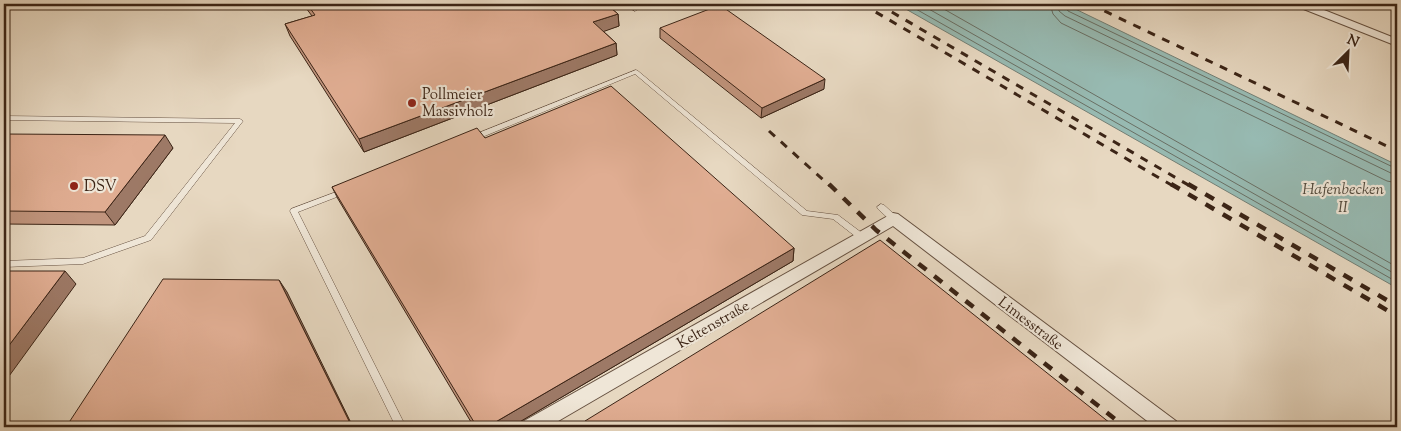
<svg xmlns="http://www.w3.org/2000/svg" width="1401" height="431" viewBox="0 0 1401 431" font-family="'Sorts Mill Goudy',serif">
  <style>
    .water { fill: #97bab2; stroke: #727e74 }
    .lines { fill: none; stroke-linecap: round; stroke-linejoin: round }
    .shore { stroke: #696f64; stroke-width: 1 }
    .service-casing { stroke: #665141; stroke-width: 1 }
    .minor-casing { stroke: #665141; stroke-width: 2 }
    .service { fill: #efe6d7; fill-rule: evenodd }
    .minor { fill: #efe6d7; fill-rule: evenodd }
    .rail-far1 { stroke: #3b2416; stroke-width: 3; stroke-dasharray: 8 8; stroke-linecap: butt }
    .rail { stroke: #3b2416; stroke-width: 4.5; stroke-dasharray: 10 10; stroke-linecap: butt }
    .wall { fill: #c1957e; stroke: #3b2416 }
    .shaded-wall { fill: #9d7966; stroke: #3b2416 }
    .building { fill: #e0ad92; stroke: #3b2416 }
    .poi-dot { fill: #8f2418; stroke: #efe6d7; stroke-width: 2 }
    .labels { text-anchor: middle; stroke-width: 4.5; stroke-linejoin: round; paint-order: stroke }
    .poi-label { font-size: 15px; fill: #3b2416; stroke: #efe6d7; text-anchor: start }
    .street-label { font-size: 15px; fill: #3b2416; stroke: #efe6d7 }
    .water-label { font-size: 16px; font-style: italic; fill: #524a3d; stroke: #efe6d7 }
  </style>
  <rect width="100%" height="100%" fill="#e7d8c1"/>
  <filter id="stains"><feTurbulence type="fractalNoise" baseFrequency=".004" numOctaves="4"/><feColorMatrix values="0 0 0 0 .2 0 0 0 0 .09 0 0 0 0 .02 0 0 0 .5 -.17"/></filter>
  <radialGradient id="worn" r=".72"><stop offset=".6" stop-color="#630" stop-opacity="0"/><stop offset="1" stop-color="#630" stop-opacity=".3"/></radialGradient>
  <path class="water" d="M897 4H1065L1397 165V288Z"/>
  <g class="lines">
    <g class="shore">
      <path d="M907 4 1397 282"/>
      <path d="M920 4 1397 275"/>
      <path d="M935 4 1397 267"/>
      <path d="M1050 4 1053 14 1061 23 1387 181 1397 183"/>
      <path d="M1058 4 1059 11 1065 16 1397 176"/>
      <path d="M1064 4 1068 11 1397 169"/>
    </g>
    <defs>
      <g id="service">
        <path d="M624 4H630L638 9 635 11Z"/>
        <path d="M636 70 638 71 807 211 838 215 866 236 867 238 866 240H860L833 219 802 215 635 74 475 140H473L470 138 471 136Z"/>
        <path d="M4 116 240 119 243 121 151 240 83 264 4 267V261L83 258 145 236 235 123 4 120Z"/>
        <path d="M344 189H347L348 191 347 193 298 212 406 427H396L290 211 291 209Z"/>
        <path d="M881 204 884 205 896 216 897 218 896 220H890L878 209 877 207Z"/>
      </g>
      <g id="minor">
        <path d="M1295 4H1309L1397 39V46L1296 6Z"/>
        <path d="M893 213 898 214 1176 421 1178 427H1155L893 226 548 427H522L524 421Z"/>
      </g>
    </defs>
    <use href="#service" class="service-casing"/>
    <use href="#minor" class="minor-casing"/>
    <use href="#service" class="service"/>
    <use href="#minor" class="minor"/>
    <g class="rail-far1">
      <path d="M862 4 1173 186"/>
      <path d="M878 4 1190 186"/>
      <path d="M1090 4 1397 151"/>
      <path d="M769 131 830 186"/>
    </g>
    <g class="rail">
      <path d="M829 184 876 230 1125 427"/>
      <path d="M1171 184 1397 316"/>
      <path d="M1188 184 1397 306"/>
    </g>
  </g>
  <g class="wall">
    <path d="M303 4H616V8L612 9 618 14 619 26 603 31 616 43 617 55 364 152 290 36 285 24 312 16Z"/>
    <path d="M660 28 824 89 761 118 660 38Z"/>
    <path d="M4 134 173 148 115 225 4 224Z"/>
    <path d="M485 138 794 248 793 261 511 427H474L338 199 332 187Z"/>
  </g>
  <g class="shaded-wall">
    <path d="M602 4H616V8L603 12Z"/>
    <path d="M618 14 619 26 594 35 593 22Z"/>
    <path d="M616 43 617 55 364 152 359 139Z"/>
    <path d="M825 79 824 89 761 118 762 108Z"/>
    <path d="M165 135 173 148 115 225 105 212Z"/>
    <path d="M794 248 793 261 511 427H487Z"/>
    <path d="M65 271 76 284 4 383V352Z"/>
    <path d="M279 280 287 292 353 427H352Z"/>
  </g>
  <g class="building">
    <path d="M307 4H606L618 14 593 22 616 43 359 139 285 24 315 15Z"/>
    <path d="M720 5 825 79 762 108 660 28Z"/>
    <path d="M611 86 794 248 487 427H477L332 187 477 128 485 138Z"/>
    <path d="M4 134 165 135 105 212 4 211Z"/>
    <path d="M880 240 1115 427H589L585 421Z"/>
    <path d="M4 271H65L4 352Z"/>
    <path d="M163 279 279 280 352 427H66Z"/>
  </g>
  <g class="poi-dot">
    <circle cx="412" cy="103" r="5"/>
    <circle cx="74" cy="186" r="5"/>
  </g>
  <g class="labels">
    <g class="poi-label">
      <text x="422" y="99">Pollmeier<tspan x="422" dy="17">Massivholz</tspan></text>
      <text x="84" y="191">DSV</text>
    </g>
    <g class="street-label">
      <text transform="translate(1031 323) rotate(37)" y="5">Limesstraße</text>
      <text transform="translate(713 324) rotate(-30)" y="5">Keltenstraße</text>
    </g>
    <g class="water-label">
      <text x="1343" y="194">Hafenbecken<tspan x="1343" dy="18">II</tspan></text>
    </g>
  </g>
  <rect width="1401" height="431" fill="none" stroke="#e7d8c1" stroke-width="20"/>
  <rect x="5" y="5" width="1391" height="421" fill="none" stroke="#3b2416" stroke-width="2.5"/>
  <rect x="10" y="10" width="1381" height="411" fill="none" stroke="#3b2416"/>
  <g transform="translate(1348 52) rotate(24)" stroke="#efe6d7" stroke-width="4" paint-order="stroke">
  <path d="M0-4L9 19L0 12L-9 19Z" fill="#3b2416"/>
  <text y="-8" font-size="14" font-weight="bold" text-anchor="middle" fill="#3b2416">N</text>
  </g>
  <rect width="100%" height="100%" filter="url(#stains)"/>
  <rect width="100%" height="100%" fill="url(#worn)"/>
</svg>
